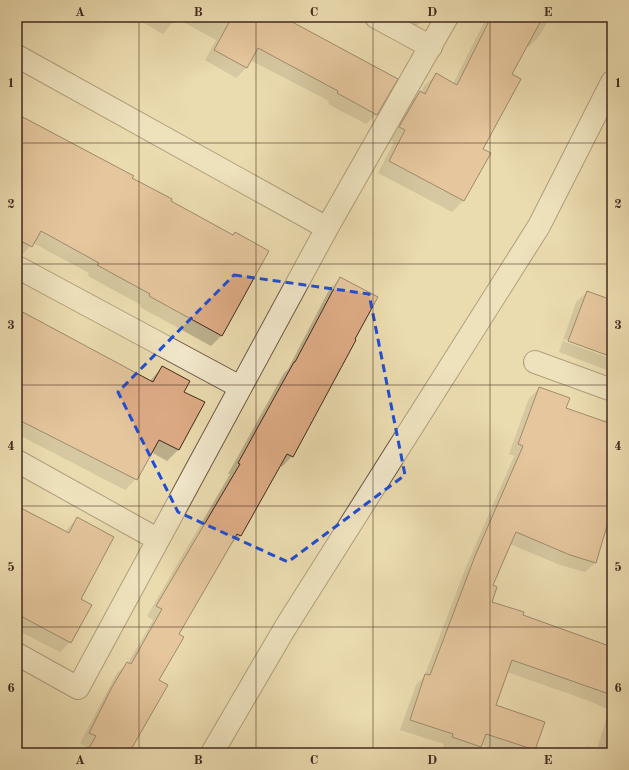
<svg xmlns="http://www.w3.org/2000/svg" width="629" height="770" viewBox="0 0 629 770" font-family="'Old Standard TT',serif">
  <style>
    .shadow { fill: #0003 }
    .building { fill: #deac86; stroke: #41281f }
    .lines { fill: none; stroke-linecap: round; stroke-linejoin: round }
    .minor-casing { stroke: #6c5543; stroke-width: 24 }
    .minor { stroke: #f2e8cc; stroke-width: 22 }
    .marked { fill: none; stroke: #1d4ed8; stroke-width: 3; stroke-dasharray: 8 5; stroke-linejoin: round }
    .grid { fill: none; stroke: #41281f; stroke-width: 1; stroke-opacity: 0.55 }
    .neatline { fill: none; stroke: #41281f; stroke-width: 1.5 }
    .grid-label { font-size: 13px; text-anchor: middle; font-weight: bold; fill: #41281f }
  </style>
  <rect width="100%" height="100%" fill="#ebdcb0"/>
  <filter id="stains"><feTurbulence type="fractalNoise" baseFrequency=".005" numOctaves="4"/><feColorMatrix values="0 0 0 0 .2 0 0 0 0 .09 0 0 0 0 .02 0 0 0 .5 -.17"/></filter>
  <radialGradient id="worn" r=".72"><stop offset=".6" stop-color="#630" stop-opacity="0"/><stop offset="1" stop-color="#630" stop-opacity=".3"/></radialGradient>
  <g class="shadow">
    <path d="M17 17H27L17 28Z"/>
    <path d="M136 17H282L396 79 376 115 366 124 328 104 329 101 250 60 246 68 236 78 205 60 216 40 176 18 163 34 135 18Z"/>
    <path d="M387 17H425L413 31Z"/>
    <path d="M482 17H550L540 35 529 47 526 45 510 75 481 149 489 153 463 201 452 212 378 173 394 142 388 139 408 103 421 93 424 86 436 75 453 84 484 22 480 20Z"/>
    <path d="M17 115 170 202 222 335 211 346 140 307 141 305 88 276 89 273 33 243 21 256 17 254Z"/>
    <path d="M340 278 292 456 282 467 280 465 240 536 230 546 178 634 127 753H83L86 747 80 743 117 673 128 663 153 620 147 616 230 474H228L284 373 288 369 330 288Z"/>
    <path d="M587 292 612 301V357L564 339 563 341 612 359V372L559 352 576 302Z"/>
    <path d="M17 310 150 381 162 367 183 392 204 403 178 450 167 461 151 452 136 479 125 490 17 434Z"/>
    <path d="M539 389 565 408 603 422 612 413V505L595 563 585 572 560 565 510 544 492 586 491 603 612 648V753H581L588 746 597 749 609 710 592 702 507 672 495 706 535 749 531 753H506L481 745 474 753H459L443 747 444 744 400 730 416 685 424 677 466 567 514 456 509 454 529 398Z"/>
    <path d="M17 508 65 532 77 518 79 599 70 642 60 652 17 630Z"/>
    <path d="M17 701 22 704 17 714Z"/>
  </g>
  <g class="building">
    <path d="M232 17H283L398 79 377 115 337 93 338 91 258 48 247 68 214 50Z"/>
    <path d="M491 17H543L512 74 521 79 483 149 491 153 464 201 389 161 405 130 399 127 420 91 425 94 436 73 457 85Z"/>
    <path d="M17 114 134 176 132 178 172 199 171 201 233 235 235 232 269 251 222 336 149 296 150 294 97 265 99 263 41 231 32 247 17 239Z"/>
    <path d="M340 277 378 297 355 339 356 340 293 457 287 454 241 536 237 534 179 634 184 637 159 680 168 685 129 753H86L96 736 89 733 112 687 127 662 131 664 162 609 156 606 240 464 238 463 294 362H295Z"/>
    <path d="M587 291 612 300V357L568 341Z"/>
    <path d="M17 309 153 382 162 366 190 381 184 392 205 402 179 450 159 440 137 480 17 419Z"/>
    <path d="M539 387 570 398 566 408 612 424V509L596 563 570 555 516 532 493 585 497 587 492 602 524 612 523 615 612 647V695L512 660 496 705 545 722 535 750 486 734 481 747 452 737 453 734 410 720 425 674 430 675 475 556 523 446 518 444Z"/>
    <path d="M17 506 69 533 77 517 114 537 81 599 92 605 71 643 17 614Z"/>
  </g>
  <g class="lines">
    <defs>
      <g id="minor">
        <path d="M376 17 431 47"/>
        <path d="M17 56 327 228"/>
        <path d="M17 267 240 387"/>
        <path d="M535 362 612 390"/>
        <path d="M17 461 157 539"/>
        <path d="M17 654 78 688 327 228 447 17"/>
        <path d="M212 753 285 628 539 226 612 82"/>
      </g>
    </defs>
    <use href="#minor" class="minor-casing"/>
    <use href="#minor" class="minor"/>
  </g>
  <path d="M0 0H629V770H0ZM234 275 369 294 405 475 288 562 178 512 118 392Z" fill="#ebdcb0" fill-opacity=".55" fill-rule="evenodd"/>
  <path class="marked" d="M234 275 369 294 405 475 288 562 178 512 118 392Z"/>
  <path class="grid" d="M139 17V753M256 17V753M373 17V753M490 17V753M17 143H612M17 264H612M17 385H612M17 506H612M17 627H612"/>
  <rect width="629" height="770" fill="none" stroke="#ebdcb0" stroke-width="44"/>
  <rect x="22" y="22" width="585" height="726" class="neatline"/>
  <g class="grid-label">
    <text x="80" y="16">A</text>
    <text x="198" y="16">B</text>
    <text x="314" y="16">C</text>
    <text x="432" y="16">D</text>
    <text x="548" y="16">E</text>
    <text x="11" y="87">1</text>
    <text x="618" y="87">1</text>
    <text x="11" y="208">2</text>
    <text x="618" y="208">2</text>
    <text x="11" y="329">3</text>
    <text x="618" y="329">3</text>
    <text x="11" y="450">4</text>
    <text x="618" y="450">4</text>
    <text x="11" y="571">5</text>
    <text x="618" y="571">5</text>
    <text x="11" y="692">6</text>
    <text x="618" y="692">6</text>
    <text x="80" y="764">A</text>
    <text x="198" y="764">B</text>
    <text x="314" y="764">C</text>
    <text x="432" y="764">D</text>
    <text x="548" y="764">E</text>
  </g>
  <rect width="100%" height="100%" filter="url(#stains)"/>
  <rect width="100%" height="100%" fill="url(#worn)"/>
</svg>
